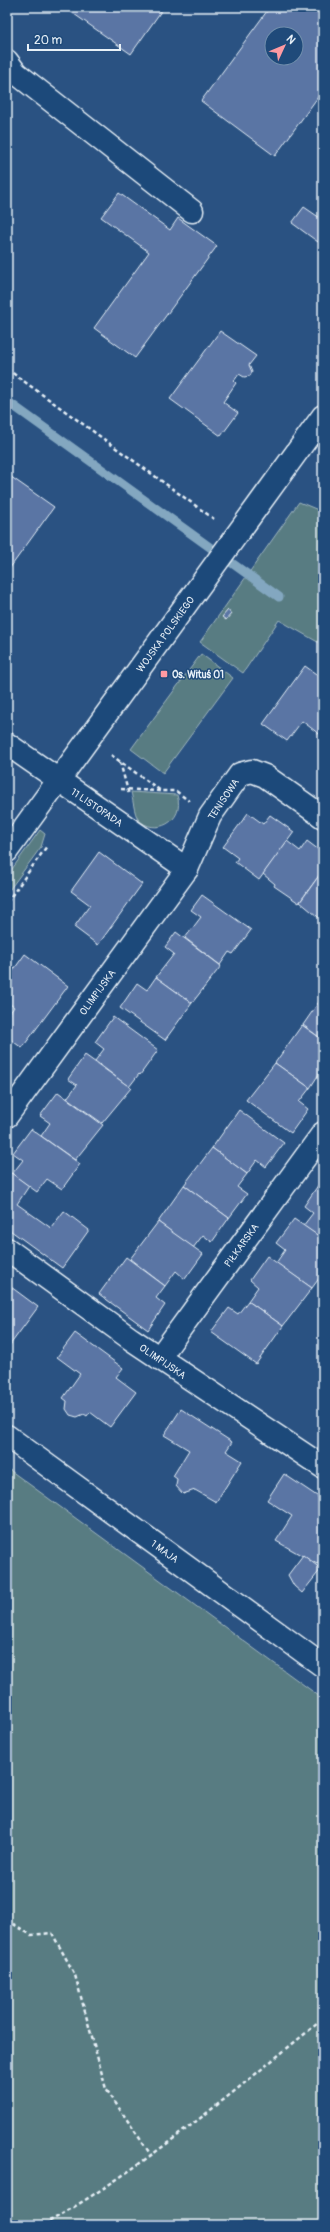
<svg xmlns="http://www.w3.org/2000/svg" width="330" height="2232" viewBox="0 0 330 2232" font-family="Pangolin,sans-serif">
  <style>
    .green { fill: #587c82; stroke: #a0b6bd }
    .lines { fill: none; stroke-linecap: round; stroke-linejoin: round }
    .stream { stroke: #83a7c0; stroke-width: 9 }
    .building { fill: #5a75a4; stroke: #e8f1f8; fill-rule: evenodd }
    .minor-casing { stroke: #e8f1f8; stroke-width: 25 }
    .path { stroke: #e8f1f8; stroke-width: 2.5; stroke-dasharray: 4 3; stroke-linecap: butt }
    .minor { stroke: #1f4a7a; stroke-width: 22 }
    .poi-dot { fill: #ff9aa2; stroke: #1f4a7a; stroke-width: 1.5 }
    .labels { text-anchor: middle; stroke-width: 3; stroke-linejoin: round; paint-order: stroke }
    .street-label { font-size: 10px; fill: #e8f1f8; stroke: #1f4a7a }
    .poi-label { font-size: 10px; font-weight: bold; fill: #e8f1f8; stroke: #1f4a7a; text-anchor: start }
  </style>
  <rect width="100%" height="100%" fill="#2a5282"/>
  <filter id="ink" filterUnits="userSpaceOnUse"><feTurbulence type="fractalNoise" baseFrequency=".025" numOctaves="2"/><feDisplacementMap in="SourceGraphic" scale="8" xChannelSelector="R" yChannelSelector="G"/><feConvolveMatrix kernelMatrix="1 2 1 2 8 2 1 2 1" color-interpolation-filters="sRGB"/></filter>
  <g filter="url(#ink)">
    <g class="green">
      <path d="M299 502 323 512V645L279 620 243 673 200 642Z"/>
      <path d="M201 654 233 678 163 773 131 749Z"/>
      <path d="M131 792 177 795C186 822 154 837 138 819 134 813 133 799 131 792Z"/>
      <path d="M40 830 45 834 41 847 7 893V876Z"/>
      <path d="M7 1468 323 1699V2225H7Z"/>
    </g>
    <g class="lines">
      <path class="stream" d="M7 401 279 597"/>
    </g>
    <g class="building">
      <path d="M64 7H164L131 54Z"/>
      <path d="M270 7H323V90L275 156 201 101ZM272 34H296V58H272Z"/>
      <path d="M119 193 170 230 178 218 217 246 135 358 94 328 149 252 101 217Z"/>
      <path d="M304 207 323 220V235L318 242 292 223Z"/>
      <path d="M220 331 256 356 249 365 252 372 250 376 244 377 239 374 234 381 236 383 223 402 238 413 221 436 170 399Z"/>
      <path d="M7 474 54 507 7 572Z"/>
      <path d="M228 610 231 614 226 620 222 617Z"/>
      <path d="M305 666 323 679V737L302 721 287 741 263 724Z"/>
      <path d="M248 813 263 824 270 815 294 832 259 880 235 862 238 858 223 847Z"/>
      <path d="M287 841 300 851 307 841 323 853V870L299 903 274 886 275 884 263 874Z"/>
      <path d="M99 852 142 884 98 945 74 927 90 905 71 891Z"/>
      <path d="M323 870V921L300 902Z"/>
      <path d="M202 895 251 930 233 954 229 952 220 965 185 938 201 917 191 910Z"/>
      <path d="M176 932 221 966 192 1003 156 977 174 954 165 947Z"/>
      <path d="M25 954 68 986 22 1048 7 1037V1017L14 1007 7 1002V979Z"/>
      <path d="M156 977 192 1003 165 1040 120 1008 137 983 147 990Z"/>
      <path d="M323 996V1040L303 1025Z"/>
      <path d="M113 1017 158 1050 140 1075 139 1074 129 1087 95 1061 104 1049 95 1042Z"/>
      <path d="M302 1025 323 1040V1077L319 1074 310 1088 275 1063Z"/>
      <path d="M85 1055 131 1088 102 1123 67 1098 77 1085 68 1079Z"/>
      <path d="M275 1063 310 1088 299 1102 308 1109 291 1133 246 1100Z"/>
      <path d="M58 1092 103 1125 75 1160 41 1136 50 1123 40 1116Z"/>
      <path d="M239 1110 284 1143 266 1167 257 1160 247 1174 212 1148Z"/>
      <path d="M31 1129 80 1164 62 1189 47 1179 37 1192 12 1174 23 1160 13 1153Z"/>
      <path d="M212 1148 247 1174 237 1187 247 1194 229 1218 184 1185Z"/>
      <path d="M7 1170 29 1186 17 1204 51 1228 64 1211 89 1230 62 1268 7 1228Z"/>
      <path d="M321 1181 323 1183V1239L303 1226 313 1213 304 1206Z"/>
      <path d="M184 1185 229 1218 212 1242 203 1235 193 1248 158 1222Z"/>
      <path d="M294 1219 323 1239V1273L312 1288 276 1263 285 1250 276 1243Z"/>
      <path d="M158 1222 203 1254 185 1279 176 1271 165 1286 130 1259Z"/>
      <path d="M267 1256 312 1288 283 1326 248 1301 258 1287 250 1280Z"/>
      <path d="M126 1257 165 1286 156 1298 165 1305 148 1330 99 1294Z"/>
      <path d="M7 1284 38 1307 7 1349Z"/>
      <path d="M248 1301 283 1326 256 1364 211 1332 229 1308 238 1314Z"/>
      <path d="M75 1333 123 1368 116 1377 136 1392 110 1427 90 1412 87 1416 84 1414 77 1417 70 1415 66 1409 67 1401 63 1398 80 1374 57 1357Z"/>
      <path d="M181 1409 232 1442 226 1451 242 1461 216 1502 195 1490 183 1494 176 1486 177 1479 173 1476 189 1450 164 1435Z"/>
      <path d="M284 1474 323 1500V1556L317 1564 276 1541 292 1516 267 1500Z"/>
      <path d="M303 1555 321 1569 302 1593 294 1586 288 1575Z"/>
    </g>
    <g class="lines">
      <defs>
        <g id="minor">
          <path d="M7 61 16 73 192 211"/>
          <path d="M7 744 187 869"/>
          <path d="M7 851 323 416"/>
          <path d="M7 1116 187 869 210 816 240 774 252 771 265 776 323 817"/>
          <path d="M7 1249 131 1339 323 1467"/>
          <path d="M159 1358 323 1133"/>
          <path d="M7 1436 323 1666"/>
        </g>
      </defs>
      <use href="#minor" class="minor-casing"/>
      <g class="path">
        <path d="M7 369 214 519"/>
        <path d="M111 755 161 791H176L189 801"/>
        <path d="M120 762 129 795"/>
        <path d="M121 789 160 791"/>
        <path d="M7 902 47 846"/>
        <path d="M7 1920 31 1935 52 1933 75 1975 106 2089 151 2155"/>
        <path d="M43 2225C145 2168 233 2092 323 2019"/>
      </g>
      <use href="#minor" class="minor"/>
    </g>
  </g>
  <rect class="poi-dot" x="160" y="670" width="8" height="8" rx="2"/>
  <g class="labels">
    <g class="street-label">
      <text transform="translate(165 634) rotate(-54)" y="4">WOJSKA POLSKIEGO</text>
      <text transform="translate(223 799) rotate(-56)" y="4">TENISOWA</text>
      <text transform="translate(97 807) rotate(34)" y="4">11 LISTOPADA</text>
      <text transform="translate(97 992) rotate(-54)" y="4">OLIMPIJSKA</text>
      <text transform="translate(241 1245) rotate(-54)" y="4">PIŁKARSKA</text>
      <text transform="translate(163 1361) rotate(34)" y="4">OLIMPIJSKA</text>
      <text transform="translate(165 1551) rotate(36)" y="4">1 MAJA</text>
    </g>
    <g class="poi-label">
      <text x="172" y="678">Os. Wituś 01</text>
    </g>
  </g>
  <rect width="330" height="2232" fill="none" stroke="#1f4a7a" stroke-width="24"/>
  <rect x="12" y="12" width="306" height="2208" fill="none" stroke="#e8f1f8" stroke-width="1.5" filter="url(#ink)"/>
  <g transform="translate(284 46) rotate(46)"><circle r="19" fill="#1f4a7a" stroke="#6f8dac"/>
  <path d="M0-3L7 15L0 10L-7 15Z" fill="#ff9aa2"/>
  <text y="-6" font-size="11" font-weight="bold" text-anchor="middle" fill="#e8f1f8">N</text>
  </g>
  <path d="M28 44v6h92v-6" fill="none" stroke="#e8f1f8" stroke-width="2"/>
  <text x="34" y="44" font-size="12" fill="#e8f1f8" stroke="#1f4a7a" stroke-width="3" paint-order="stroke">20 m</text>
</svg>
